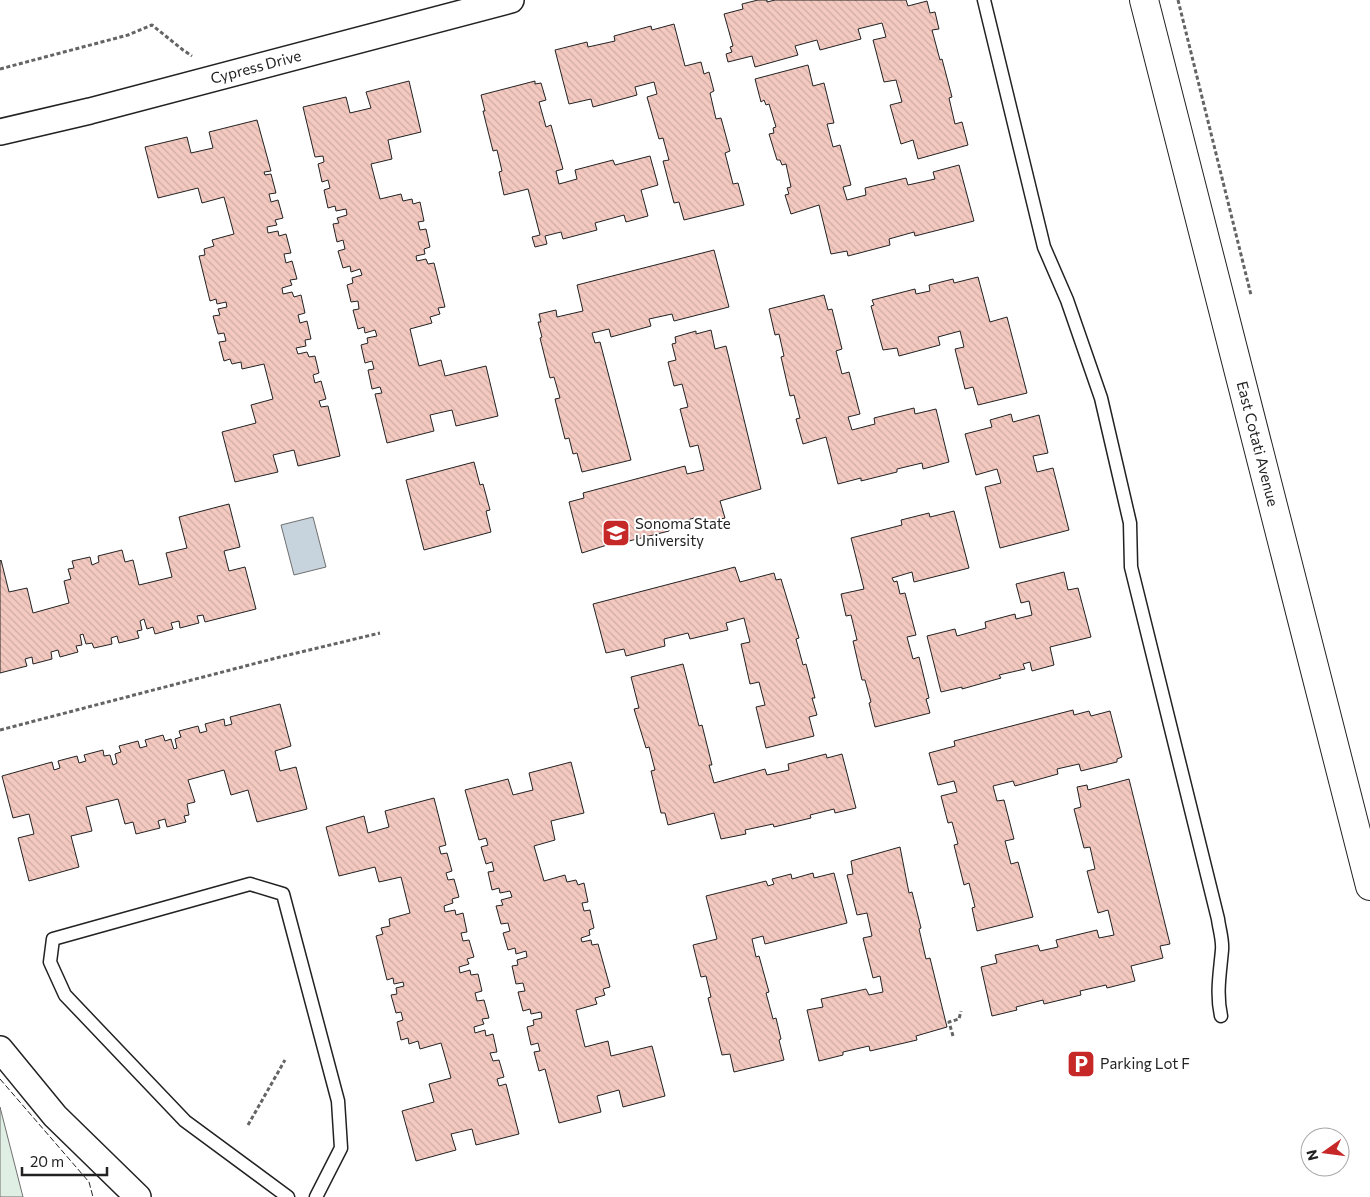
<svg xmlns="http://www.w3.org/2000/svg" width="1370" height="1197" viewBox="0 0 1370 1197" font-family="Commissioner,sans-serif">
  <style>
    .pitch { fill: #e0efe3; stroke: #6f6f6f }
    .water { fill: #c7d3dd; stroke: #6f6f6f }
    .building { fill: url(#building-back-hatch); stroke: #222 }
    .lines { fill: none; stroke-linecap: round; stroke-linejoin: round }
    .service-casing { stroke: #222; stroke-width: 15 }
    .minor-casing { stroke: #222; stroke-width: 28 }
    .secondary-casing { stroke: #222; stroke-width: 30 }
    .path { stroke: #646464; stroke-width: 3; stroke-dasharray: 4 2.5; stroke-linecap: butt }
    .service { stroke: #fff; stroke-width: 12 }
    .minor { stroke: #fff; stroke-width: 25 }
    .secondary { stroke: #fff; stroke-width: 28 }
    .fence { stroke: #222; stroke-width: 1; stroke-dasharray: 6 2.5; stroke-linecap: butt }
    .labels { text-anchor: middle; stroke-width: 4; stroke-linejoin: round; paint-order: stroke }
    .street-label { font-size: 15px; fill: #222; stroke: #fff }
    .poi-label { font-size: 15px; fill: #222; stroke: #fff; text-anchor: start }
  </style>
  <defs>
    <pattern id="building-back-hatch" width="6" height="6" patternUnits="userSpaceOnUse" patternTransform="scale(1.25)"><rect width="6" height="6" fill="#f3c9c0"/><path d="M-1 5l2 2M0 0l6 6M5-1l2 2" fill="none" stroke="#d0aca5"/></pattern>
  </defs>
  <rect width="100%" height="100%" fill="#fff"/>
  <path class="pitch" d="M0 1107 23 1197H0Z"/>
  <path class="water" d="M313 517 326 567 294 575 281 525Z"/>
  <g class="building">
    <path d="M758 0H767V2L775 0H906L908 6 927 1 930 13 935 12 939 29 932 30 940 60 942 59 952 97 949 98 955 124 962 122 968 145 918 159 913 140 901 144 890 105 902 102 896 80 884 82 873 40 886 37 882 23 858 29 861 39 820 50 817 40 795 46 798 55 755 67 752 56 728 62 726 54 732 52 730 47 733 46 724 14 743 9 742 4Z"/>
    <path d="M674 24 685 66 701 62 704 74 709 72 714 91 710 93 716 119 721 118 730 151 725 153 733 184 738 183 744 205 684 220 679 202 674 203 663 161 669 160 663 138 659 139 647 97 657 94 654 82 635 87 637 95 593 107 591 99 569 104 555 50 587 42 588 47 615 41 614 36 651 26 652 30Z"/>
    <path d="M808 65 813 86 824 83 834 123 827 124 833 147 840 145 851 185 843 187 847 200 866 195 865 188 906 178 908 185 935 179 933 172 959 165 974 221 915 236 914 232 889 239 890 245 848 256 847 251 831 254 819 205 791 214 785 195 789 194 787 188 791 187 786 164 782 165 780 160H777L769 134 774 133 773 128 776 127 769 104 766 105 764 100 761 102 755 79Z"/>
    <path d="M409 81 421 132 388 140 392 159 371 164 380 199 401 194 403 201 412 199 413 204 420 202 424 221 418 222 420 230 426 229 430 247 424 249 425 254 416 256 417 261 426 259 428 264 434 263 445 307 438 308 440 314 430 317 432 323 410 329 419 366 441 360 445 376 486 366 498 416 456 426 452 410 430 415 434 431 387 443 375 394 382 393 380 387 372 389 368 370 374 369 372 361 365 363 361 345 368 343 367 338 377 336 375 330 365 333 364 327 358 329 353 310 359 309 358 301 351 302 347 285 353 283 352 278 362 275 360 269 351 272 350 266 343 268 338 251 345 249 343 240 337 242 333 224 339 223 337 218 347 215 346 209 336 211 335 206 328 208 324 190 330 188 328 180 322 182 318 164 324 162 323 156 315 157 303 107 346 97 350 113 371 108 366 92Z"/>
    <path d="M535 81V84L541 83 546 100 539 102 546 127 551 125 563 169 556 171 559 184 577 179 575 170 613 160 615 165 650 156 658 185 641 190 648 216 626 222 624 215 595 223 597 230 563 239 561 232 545 236 547 244 535 247 532 237 540 235 528 189 504 195 499 172 502 171 497 150 493 151 483 111H485L481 95Z"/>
    <path d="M257 120 271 171 264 172 265 175 271 174 276 193 269 194 271 202 278 200 283 218 275 220 277 225 267 227 268 233 278 231 279 236 286 234 291 253 284 254 286 263 292 261 297 279 290 280 292 285 282 288 283 294 292 292 294 297 301 295 305 313 298 315 300 323 307 321 311 339 305 340 306 346 296 348 298 354 307 352 309 357 315 356 319 373 313 375 315 383 321 381 326 399 319 401 321 407 328 406 340 456 298 466 294 450 273 455 278 472 235 482 222 432 256 423 251 405 273 399 264 364 242 369 241 362 232 364 230 359 224 361 219 342 226 341 224 333 218 334 213 316 220 315 218 309 227 307 226 302 217 304 216 299 210 301 199 256 205 255 204 249 214 246 212 240 234 234 224 197 202 203 198 188 158 198 145 147 187 137 191 153 213 148 209 132Z"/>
    <path d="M714 250 729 307 674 321 672 314 649 319 651 326 611 337 609 329 592 333 595 343 600 342 631 460 582 472 577 453 573 454 569 438 565 439 555 399 560 398 554 377 550 378 540 338 542 337 538 322H541L539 314 556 310 557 317 583 311 577 285Z"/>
    <path d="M978 277 990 322 1007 317 1027 393 978 405 973 387 965 389 955 349 964 347 960 331 938 337 940 345 899 356 897 348 883 350 871 306 874 305 872 300 915 289 916 294 930 291 929 285 953 279 954 283Z"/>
    <path d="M824 295 828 310 832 309 842 349 836 351 842 374 849 372 860 414 848 417 852 430 875 424 874 418 914 408 915 414 936 409 949 462 923 469 922 463 897 469V472L861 481V478L838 484 826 437 803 444 796 419 800 418 794 395 790 396 781 357 784 356 779 334 775 335 769 309Z"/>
    <path d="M711 330 715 349 726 346 761 489 720 501 725 518 696 525 694 518 668 526 669 531 629 541V537L606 543 607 545 582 553 569 502 584 498 583 493 685 466 687 474 704 470 698 445 690 447 680 409 688 407 682 384 674 386 668 362 676 360 672 344 676 343 675 337 696 331V334Z"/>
    <path d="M1011 414 1013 422 1039 415 1048 453 1033 456 1037 472 1053 468 1069 530 1000 548 985 487 1001 483 997 469 976 475 965 434 992 427 990 420Z"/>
    <path d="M474 462 480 485 483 484 490 510 486 511 491 532 424 550 406 480Z"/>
    <path d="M229 504 240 547 224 551 229 571 245 567 256 609 205 622 203 615 197 616 199 623 180 628 179 621 171 623 173 629 155 634 153 627 147 629 144 619 140 621 142 630 137 631 139 638 119 643 117 636 111 638 112 644 94 648 92 643 86 644 83 634 80 635 82 645 76 646 78 652 60 657 58 650 51 652 52 659 33 664 32 657 25 659 27 666 0 673V561L1 560 9 592 27 588 33 613 69 603 64 581 71 579 68 569 74 568 72 561 90 557 92 565 99 562 98 556 122 550 125 562 133 560 139 585 172 577 166 553 187 548 179 517Z"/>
    <path d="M954 511 969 568 914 582 912 572 892 578 894 582 897 581 900 594 905 593 916 635 907 637 913 659 919 657 929 698 926 699 930 713 875 727 869 703 871 702 865 680H862L853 641 857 640 851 615 846 616 841 594 864 589 851 538 902 525 901 520 929 513 930 517Z"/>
    <path d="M735 567 740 582 774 573 776 580 781 579 799 638 796 639 803 665 806 664 815 698H812L817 715 809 717 814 736 766 748 756 707 765 705 759 682 750 684 741 644 750 642 744 618 726 623 728 630 690 639 688 633 664 639 665 646 626 656 624 649 606 653 593 604Z"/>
    <path d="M1064 572 1068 590 1078 588 1091 637 1050 647 1054 665 1032 671 1030 662 1023 664 1025 669 999 675 1001 678 962 689V687L941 692 927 636 955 629 957 636 986 628 985 622 1015 614 1016 619 1032 615 1029 601 1021 603 1016 584Z"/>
    <path d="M683 664 699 726 702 725 712 765H709L714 783 765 769 767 775 789 770 788 764 826 754 827 758 842 754 856 808 835 813 834 809 810 815 811 818 774 827 773 824 745 830 746 834 721 839 714 813 668 825 665 813H661L651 771 655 770 649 747 646 748 634 709 639 708 631 677Z"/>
    <path d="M280 704 291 746 275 751 280 771 296 767 307 809 257 822 248 790 231 795 224 770 188 780 195 802 187 804 189 815 184 816 186 822 167 827 165 819 158 821 160 828 136 834 133 822 125 824 118 799 86 807 92 831 71 836 79 867 29 881 18 838 34 834 29 814 13 818 2 776 52 762 54 770 60 768 58 761 77 756 79 763 86 761 84 755 103 750 104 756 110 755 113 765 117 763 115 754 121 752 119 746 138 741 140 748 147 746 145 740 163 735 165 741 171 739 174 749 177 748 175 739 181 737 179 731 198 726 200 733 207 731 205 724 224 719 225 726 232 724 230 717Z"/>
    <path d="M1073 710 1074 715 1089 711 1091 716 1110 711 1122 757 1117 759V762L1081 771 1079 764 1057 769 1058 774 1015 786 1013 781 993 786 997 801 1004 800 1014 839 1005 841 1011 864 1018 862 1033 917 977 931 972 908 975 907 969 883 964 885 954 845 958 844 952 822 948 823 941 796 957 792 954 781 938 785 929 753 955 746 954 741Z"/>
    <path d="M571 762 584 813 551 821 555 840 534 846 544 881 565 875 567 882 576 880 578 885 584 883 588 902 582 903 584 911 590 910 594 928 589 930 590 935 581 938 582 942 591 940 592 945 598 944 610 987 603 989 605 995 595 998 597 1004 576 1010 585 1047 608 1041 611 1056 652 1046 665 1096 623 1107 619 1090 597 1096 601 1112 559 1123 545 1069 539 1071 534 1052 540 1051 538 1043 531 1045 527 1027 534 1025 533 1020 542 1018 541 1012 531 1014 530 1009 523 1011 518 992 525 991 523 983 516 984 512 966 518 965 517 960 527 957 526 951 516 954 515 948 508 950 503 933 510 931 508 923 501 924 496 906 503 905 501 900 512 897 510 891 500 893 499 888 492 890 488 872 494 871 492 862 486 864 481 847 488 845 486 838 479 840 465 790 508 779 513 795 533 790 529 773Z"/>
    <path d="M1129 779 1170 944 1160 946 1163 958 1131 966 1135 981 1107 988 1106 985 1080 991 1081 995 1044 1004 1043 1000 1016 1007 1017 1010 992 1016 981 967 997 963 995 955 1038 945 1040 951 1058 947 1056 940 1097 930 1099 938 1114 935 1108 910 1098 913 1087 871 1095 869 1090 847 1084 848 1074 809 1081 807 1077 787 1087 785 1088 790Z"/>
    <path d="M434 798 446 845 439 847 441 854 447 853 452 871 446 873 448 880 454 879 459 897 452 899 453 903 444 906 445 912 455 910 456 915 463 913 467 932 461 933 463 941 469 940 474 957 467 959 469 964 459 967 460 973 470 970 471 975 478 974 482 991 475 993 477 1001 484 1000 489 1018 482 1019 484 1024 474 1027 475 1033 485 1030 486 1036 493 1034 497 1052 490 1053 493 1061 499 1060 504 1077 497 1079 499 1086 506 1084 519 1134 476 1145 472 1129 451 1134 456 1150 416 1161 402 1111 434 1102 429 1084 451 1078 441 1043 420 1049 418 1041 409 1044 408 1038 401 1040 397 1022 403 1020 401 1012 396 1013 391 995 397 994 396 988 404 986 403 982 394 984 393 978 387 980 376 936 383 934 381 928 390 926 389 919 410 913 401 877 379 882 375 867 339 876 326 827 364 816 368 833 389 827 385 811Z"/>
    <path d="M900 847 909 893 912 892 921 928 919 929 926 959 930 958 947 1027 916 1036 917 1040 870 1051 869 1046 843 1052V1055L819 1061 807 1010 823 1007 821 999 866 989 869 995 883 992 880 976 873 978 863 938 872 936 867 913 857 915 847 875 853 874 851 861Z"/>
    <path d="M813 873 814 878 834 873 847 923 765 944 763 936 752 939 756 957 759 956 769 992 766 993 773 1019 776 1018 781 1039 779 1040 784 1060 734 1072 730 1054 722 1055 708 998 711 997 706 976 701 977 693 945 717 939 706 896 766 881 768 886 774 884 772 879 791 874 792 879Z"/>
  </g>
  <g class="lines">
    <defs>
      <g id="service">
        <path d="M984 0 1044 247 1067 300 1101 398 1130 523 1131 567 1218 919C1219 928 1223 940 1222 950 1220 973 1216 993 1221 1016"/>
        <path d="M288 1197 185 1121 65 995 50 962 53 939 250 884 283 894 338 1101 341 1148 316 1197"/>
      </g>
      <g id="minor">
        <path id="s1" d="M0 132 90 111 511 0"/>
        <path d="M0 1049 55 1116 138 1197"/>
      </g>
      <g id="secondary">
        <path id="s2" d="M1144 0 1370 886"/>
      </g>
    </defs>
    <use href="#service" class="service-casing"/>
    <use href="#minor" class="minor-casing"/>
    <use href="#secondary" class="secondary-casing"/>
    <g class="path">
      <path d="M1178 0 1251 295"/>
      <path d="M0 69 128 35 152 25 183 50 192 56"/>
      <path d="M0 730 280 657 380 633"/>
      <path d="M953 1036 949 1022 959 1019 961 1011"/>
      <path d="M248 1125 285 1060"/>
    </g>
    <use href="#service" class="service"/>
    <use href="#minor" class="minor"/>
    <use href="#secondary" class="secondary"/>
    <path class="fence" d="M0 1079 89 1182 93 1197"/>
  </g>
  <defs>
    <symbol id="university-square" viewBox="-11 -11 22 22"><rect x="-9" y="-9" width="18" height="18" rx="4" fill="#c62828" stroke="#fff"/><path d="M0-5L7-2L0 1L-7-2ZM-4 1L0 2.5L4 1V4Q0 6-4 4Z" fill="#fff"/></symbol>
    <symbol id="parking-square" viewBox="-11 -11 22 22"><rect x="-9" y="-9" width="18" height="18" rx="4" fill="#c62828" stroke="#fff"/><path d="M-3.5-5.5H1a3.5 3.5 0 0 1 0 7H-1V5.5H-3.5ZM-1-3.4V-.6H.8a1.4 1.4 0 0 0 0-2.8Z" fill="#fff"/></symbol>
  </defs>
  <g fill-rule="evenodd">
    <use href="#university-square" x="600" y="517" width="32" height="32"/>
    <use href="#parking-square" x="1065" y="1048" width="32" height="32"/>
  </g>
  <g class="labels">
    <g class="street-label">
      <text dy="5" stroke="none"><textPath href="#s1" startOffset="264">Cypress Drive</textPath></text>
      <text dy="5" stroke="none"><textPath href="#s2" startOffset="458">East Cotati Avenue</textPath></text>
    </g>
    <g class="poi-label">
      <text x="635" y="529">Sonoma State<tspan x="635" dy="17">University</tspan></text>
      <text x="1100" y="1069">Parking Lot F</text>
    </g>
  </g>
  <g transform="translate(1325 1152) rotate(256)"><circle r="24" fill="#ffffff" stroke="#a7a7a7"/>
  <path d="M0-4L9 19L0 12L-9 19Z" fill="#c62828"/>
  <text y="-8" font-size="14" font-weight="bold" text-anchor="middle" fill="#222222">N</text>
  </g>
  <path d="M22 1167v8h85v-8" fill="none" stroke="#222222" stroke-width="2.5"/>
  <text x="30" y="1167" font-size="15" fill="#222222" stroke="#ffffff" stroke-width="4" paint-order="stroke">20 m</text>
</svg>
